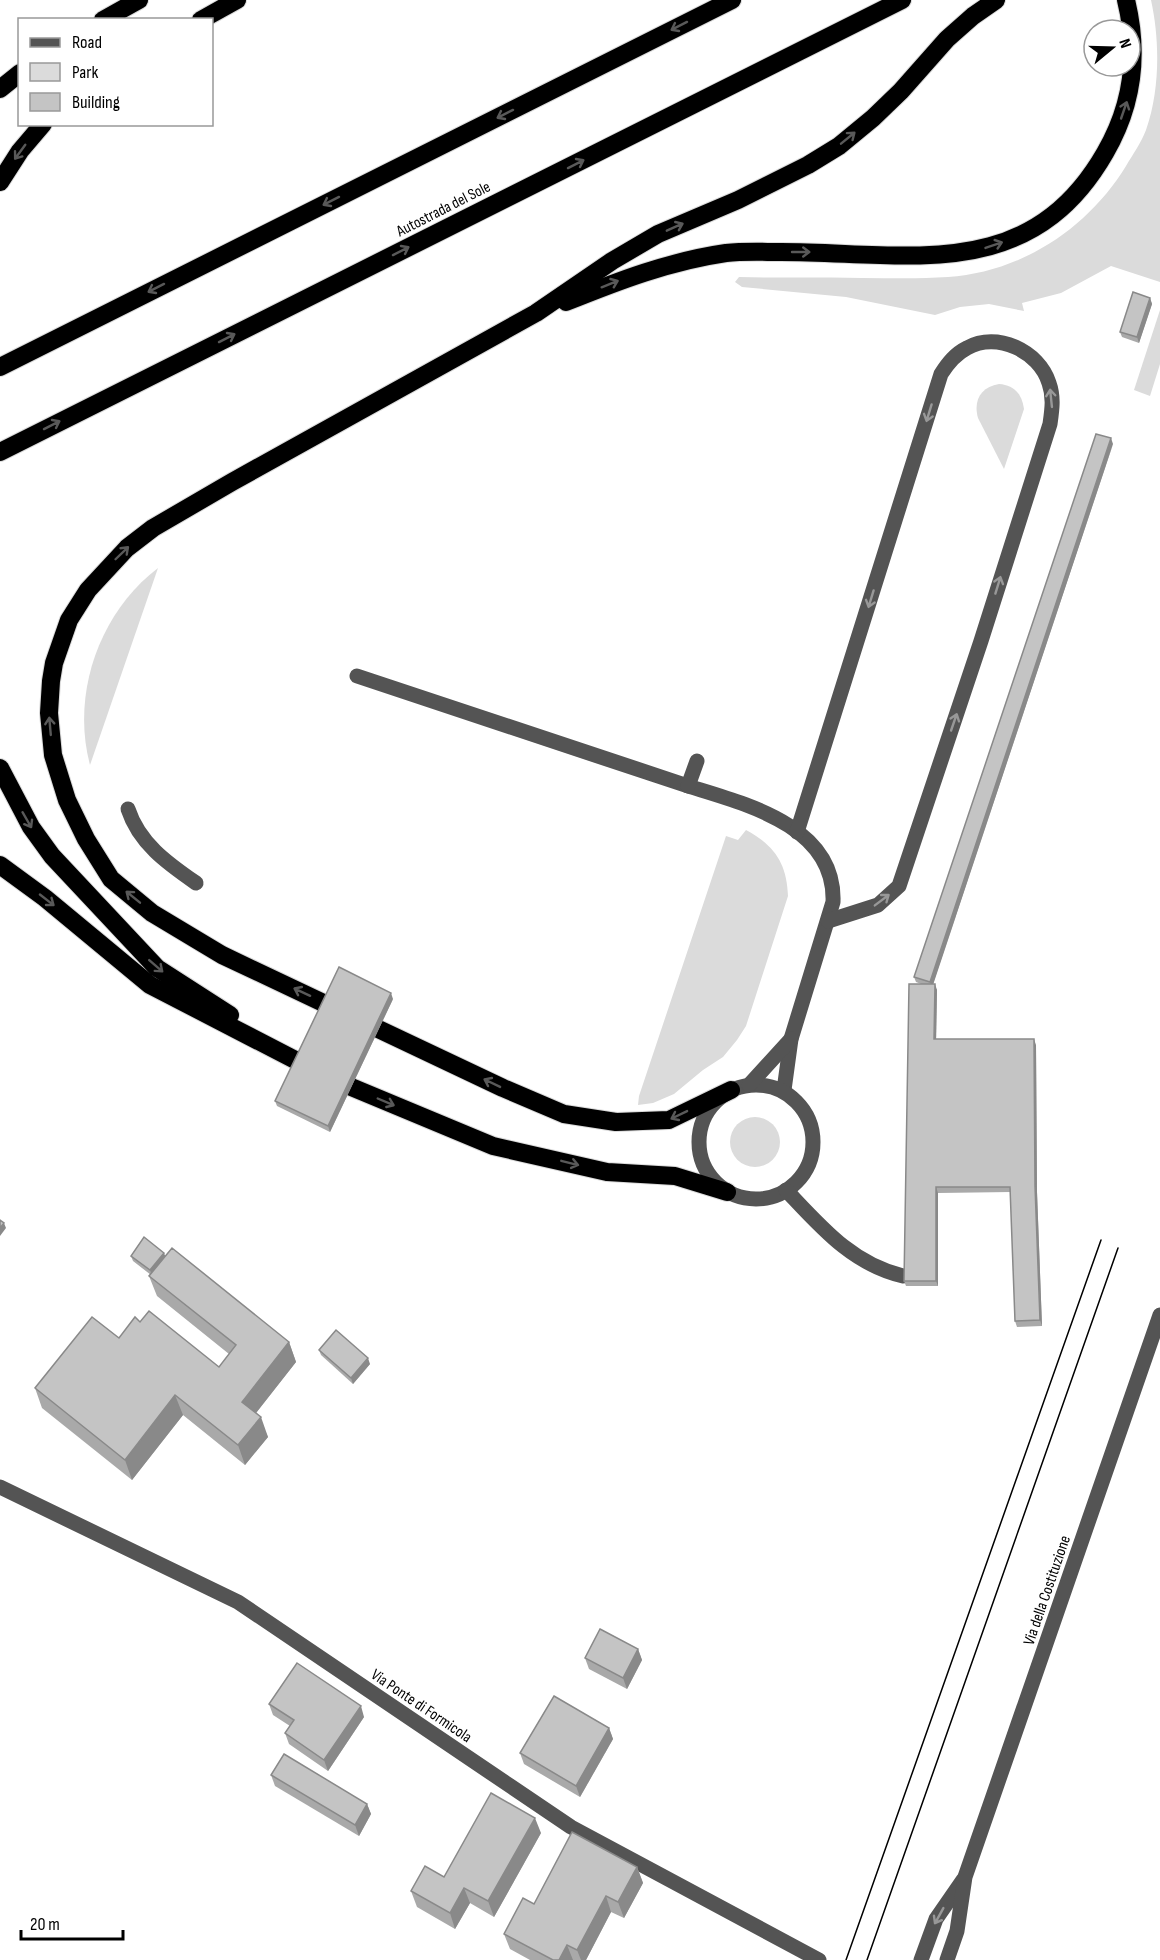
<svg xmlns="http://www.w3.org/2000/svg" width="1160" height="1960" viewBox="0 0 1160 1960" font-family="'Sofia Sans Condensed',sans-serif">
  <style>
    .green { fill: #dbdbdb }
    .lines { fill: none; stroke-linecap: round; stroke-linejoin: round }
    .highway-casing { stroke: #dbdbdb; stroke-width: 20 }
    .minor { stroke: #545454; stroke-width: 15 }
    .highway { stroke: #000; stroke-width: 18 }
    .tram { stroke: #000; stroke-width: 1.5 }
    .wall { fill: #a9a9a9 }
    .shaded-wall { fill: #898989 }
    .building { fill: #c4c4c4; stroke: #898989; stroke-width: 1.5 }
    .oneway { stroke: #595959 }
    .oneway2 { stroke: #989898 }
    .labels { text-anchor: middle; stroke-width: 6; stroke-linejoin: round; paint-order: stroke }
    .street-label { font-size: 16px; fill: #000; stroke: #fff }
  </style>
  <rect width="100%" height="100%" fill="#fff"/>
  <g class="green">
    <path d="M1151 0H1160V282L1111 266 1061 293 1022 303 1024 311 989 304 960 307 935 315 846 297 742 287 735 282 739 277C780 278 821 277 862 278 890 278 919 279 948 277 1022 272 1088 228 1126 166 1133 154 1141 143 1146 130 1160 90 1160 41 1151 0Z"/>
    <path d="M1160 310V364L1150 396 1134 390Z"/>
    <path d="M999 384C1014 385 1022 394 1024 409L1004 469 978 418C973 400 981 387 999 384Z"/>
    <path d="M158 568 90 765C71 694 99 613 158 568Z"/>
    <path d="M746 830C774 845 787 863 788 896L746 1026 737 1040 723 1057 703 1070 674 1094 653 1103 638 1105 639 1096 726 836 738 840Z"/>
    <circle cx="755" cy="1142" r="25"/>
  </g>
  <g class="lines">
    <defs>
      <g id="highway">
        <path d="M103 20 139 0"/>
        <path d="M201 20 237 0"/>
        <path d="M0 89 20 73"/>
        <path d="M0 182 20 151 43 124"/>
        <path d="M566 302C618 281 670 261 726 253 744 251 763 252 781 252 908 252 1029 285 1105 153 1133 105 1139 53 1126 0"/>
        <path d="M0 367 732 0"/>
        <path d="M0 452 902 0"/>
        <path d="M0 768 31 827 52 856 157 968 230 1015"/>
        <path d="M0 865 45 898 150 985 332 1079 493 1146 607 1172 675 1176 727 1192"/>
        <path d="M731 1090 669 1120 616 1122 564 1114 503 1088 222 955 152 913 111 879 86 839 67 800 53 755 49 713 51 681 54 663 69 620 88 590 127 548 153 528 232 482 536 313 612 261 658 234 738 200 808 165 839 146 873 118 901 91 947 39 973 16 996 0"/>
      </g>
    </defs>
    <use href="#highway" class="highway-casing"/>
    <g class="minor">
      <path d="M357 676 688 786C746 804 836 826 833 902L791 1039 784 1090"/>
      <path d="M688 786 697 761"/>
      <path d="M128 809C139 843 167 863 196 883"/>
      <path d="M797 832 941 374C948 363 955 354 967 348 997 331 1039 351 1049 383 1054 397 1052 410 1050 424L981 641 899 886 878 905 828 921"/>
      <circle cx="756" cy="1142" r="57"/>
      <path d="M749 1085 791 1039"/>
      <path d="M786 1190C821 1227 852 1264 903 1276"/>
      <path d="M0 1487 238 1602 571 1827 819 1960"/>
      <path d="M921 1960 936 1919 963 1880"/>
      <path d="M947 1960 957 1931 965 1877 1160 1315"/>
    </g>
    <use href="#highway" class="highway"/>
    <g class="tram">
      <path d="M846 1960 1101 1240"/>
      <path d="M867 1960 1118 1248"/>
    </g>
  </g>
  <g class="wall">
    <path d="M1150 298 1152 304 1139 343 1122 337 1120 332Z"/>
    <path d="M1113 444 933 984 937 990 936 1039 1036 1045 1037 1192 1042 1326 1017 1327 1015 1321 1011 1192 938 1193V1286H906L904 1281 921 984 916 982 914 977Z"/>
    <path d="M393 999 330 1132 277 1106 275 1101Z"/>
    <path d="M131 1256 165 1257 289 1342 296 1362 256 1413 268 1437 245 1465 183 1415 132 1480 42 1408 35 1388 119 1338 140 1322 219 1367 229 1354 157 1296 149 1276 151 1275 133 1261Z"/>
    <path d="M319 1350 370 1364 353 1384 321 1355Z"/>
    <path d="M638 1649 642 1660 627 1689 589 1669 585 1658Z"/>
    <path d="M269 1704 364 1717 328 1771 289 1744 285 1733 290 1726 273 1715Z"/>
    <path d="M609 1728 613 1739 580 1797 524 1764 520 1753Z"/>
    <path d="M271 1775 367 1804 371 1814 359 1836 275 1786Z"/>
    <path d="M541 1833 494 1917 470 1903 455 1929 417 1907 411 1891Z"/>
    <path d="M637 1867 643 1883 624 1918 611 1912 586 1960H530L510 1949 504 1934 534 1904Z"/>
  </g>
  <g class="shaded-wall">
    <path d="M1150 298 1152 304 1139 343 1137 337Z"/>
    <path d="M1111 438 1113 444 932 988 930 982Z"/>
    <path d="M935 984 937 990 936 1045 934 1039Z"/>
    <path d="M391 993 393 999 330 1132 328 1126Z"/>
    <path d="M1034 1039 1036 1045 1037 1192 1042 1326 1040 1320 1035 1186Z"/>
    <path d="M936 1187 938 1193V1286L936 1281Z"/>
    <path d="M4 1223 6 1228 0 1236V1228Z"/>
    <path d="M164 1253 166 1258 152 1276 150 1270Z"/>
    <path d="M289 1342 296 1362 249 1422 242 1402Z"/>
    <path d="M368 1358 370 1364 353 1384 351 1378Z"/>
    <path d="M175 1395 183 1415 132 1480 125 1460Z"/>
    <path d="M261 1417 268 1437 245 1465 238 1445Z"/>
    <path d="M638 1649 642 1660 627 1689 623 1678Z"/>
    <path d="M361 1706 364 1717 328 1771 324 1760Z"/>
    <path d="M609 1728 613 1739 580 1797 576 1786Z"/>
    <path d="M367 1804 371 1814 359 1836 355 1825Z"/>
    <path d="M535 1818 541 1833 494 1917 488 1901Z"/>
    <path d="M637 1867 643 1883 624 1918 618 1902Z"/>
    <path d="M464 1888 470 1903 455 1929 450 1913Z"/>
    <path d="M606 1896 611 1912 586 1960H581L577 1950Z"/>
    <path d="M567 1945 573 1960H559Z"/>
  </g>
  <g class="building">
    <path d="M1133 292 1150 298 1137 337 1120 332Z"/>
    <path d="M1096 434 1111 438 930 982 914 977Z"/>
    <path d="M339 967 391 993 328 1126 275 1101Z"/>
    <path d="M909 984H935L934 1039H1034L1035 1186 1040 1320 1015 1321 1010 1187H936V1281H904Z"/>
    <path d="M0 1220 4 1223 0 1228Z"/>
    <path d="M144 1237 164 1253 150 1270 131 1256Z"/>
    <path d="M172 1248 289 1342 242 1402 261 1417 238 1445 175 1395 125 1460 35 1388 92 1317 119 1338 135 1317 140 1322 149 1311 219 1367 236 1345 149 1276Z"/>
    <path d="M336 1330 368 1358 351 1378 319 1350Z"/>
    <path d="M600 1629 638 1649 623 1678 585 1658Z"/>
    <path d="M297 1663 361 1706 324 1760 285 1733 294 1720 269 1704Z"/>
    <path d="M554 1696 609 1728 576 1786 520 1753Z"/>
    <path d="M284 1754 367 1804 355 1825 271 1775Z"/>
    <path d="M491 1793 535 1818 488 1901 464 1888 450 1913 411 1891 425 1866 444 1877Z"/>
    <path d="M572 1832 637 1867 618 1902 606 1896 577 1950 567 1945 559 1960H553L504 1934 523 1898 534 1904Z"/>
  </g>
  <defs><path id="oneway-shaft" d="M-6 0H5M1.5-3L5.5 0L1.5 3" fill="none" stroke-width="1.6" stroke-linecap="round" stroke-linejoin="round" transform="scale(1.5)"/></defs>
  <g class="oneway">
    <use href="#oneway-shaft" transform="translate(679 26) rotate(153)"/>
    <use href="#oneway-shaft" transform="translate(1124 110) rotate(-71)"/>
    <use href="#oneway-shaft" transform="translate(505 114) rotate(153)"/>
    <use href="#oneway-shaft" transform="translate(848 138) rotate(-39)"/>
    <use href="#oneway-shaft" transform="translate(20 152) rotate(126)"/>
    <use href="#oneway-shaft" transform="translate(576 164) rotate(-27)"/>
    <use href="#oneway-shaft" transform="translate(331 201) rotate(153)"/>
    <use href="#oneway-shaft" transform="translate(675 227) rotate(-24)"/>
    <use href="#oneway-shaft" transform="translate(994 245) rotate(-19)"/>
    <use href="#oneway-shaft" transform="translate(401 251) rotate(-27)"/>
    <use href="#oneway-shaft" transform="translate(801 252)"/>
    <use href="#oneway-shaft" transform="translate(610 284) rotate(-22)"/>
    <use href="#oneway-shaft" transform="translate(156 288) rotate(153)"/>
    <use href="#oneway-shaft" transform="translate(227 338) rotate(-27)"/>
    <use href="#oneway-shaft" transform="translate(52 425) rotate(-27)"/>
    <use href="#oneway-shaft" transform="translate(122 553) rotate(-44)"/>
    <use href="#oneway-shaft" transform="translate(50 726) rotate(-95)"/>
    <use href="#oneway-shaft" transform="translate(27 820) rotate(60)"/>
    <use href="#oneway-shaft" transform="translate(133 897) rotate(-141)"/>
    <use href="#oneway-shaft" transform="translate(47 900) rotate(38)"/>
    <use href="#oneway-shaft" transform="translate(156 966) rotate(41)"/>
    <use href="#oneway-shaft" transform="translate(302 992) rotate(-155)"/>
    <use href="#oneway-shaft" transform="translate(492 1083) rotate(-154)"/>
    <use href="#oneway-shaft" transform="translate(386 1102) rotate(23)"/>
    <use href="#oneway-shaft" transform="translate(679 1115) rotate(154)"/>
    <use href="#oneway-shaft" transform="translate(570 1163) rotate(14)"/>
  </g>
  <g class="oneway2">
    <use href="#oneway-shaft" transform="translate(1051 398) rotate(-96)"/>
    <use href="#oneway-shaft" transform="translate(929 413) rotate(107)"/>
    <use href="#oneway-shaft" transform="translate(998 585) rotate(-73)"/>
    <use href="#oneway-shaft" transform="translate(871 599) rotate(107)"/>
    <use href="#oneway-shaft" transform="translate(954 722) rotate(-71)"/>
    <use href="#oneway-shaft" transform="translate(882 900) rotate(-37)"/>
    <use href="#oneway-shaft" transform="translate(939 1916) rotate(119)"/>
  </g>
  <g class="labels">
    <g class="street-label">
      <text transform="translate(443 208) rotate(-27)" y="6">Autostrada del Sole</text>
      <text transform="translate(1046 1590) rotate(-71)" y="6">Via della Costituzione</text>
      <text transform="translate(422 1705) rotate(34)" y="6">Via Ponte di Formicola</text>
    </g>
  </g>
  <rect x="18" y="18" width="195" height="108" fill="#ffffff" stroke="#999999" stroke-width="1.5"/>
  <rect x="30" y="38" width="30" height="9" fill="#545454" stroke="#999999" stroke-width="1.5"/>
  <text x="72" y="48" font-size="18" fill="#000000">Road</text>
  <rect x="30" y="63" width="30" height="18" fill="#dbdbdb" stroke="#999999" stroke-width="1.5"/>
  <text x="72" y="78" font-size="18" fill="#000000">Park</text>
  <rect x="30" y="93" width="30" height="18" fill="#c4c4c4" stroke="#999999" stroke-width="1.5"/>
  <text x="72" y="108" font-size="18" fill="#000000">Building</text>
  <g transform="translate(1112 48) rotate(71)"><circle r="28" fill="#ffffff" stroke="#999999" stroke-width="1.5"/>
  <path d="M0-4.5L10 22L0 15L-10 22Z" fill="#000000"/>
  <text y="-9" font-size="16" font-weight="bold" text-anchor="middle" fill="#000000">N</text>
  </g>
  <path d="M21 1930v9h102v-9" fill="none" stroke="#000000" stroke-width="3"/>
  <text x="30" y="1930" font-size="18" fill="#000000" stroke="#ffffff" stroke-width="4.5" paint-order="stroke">20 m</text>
</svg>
